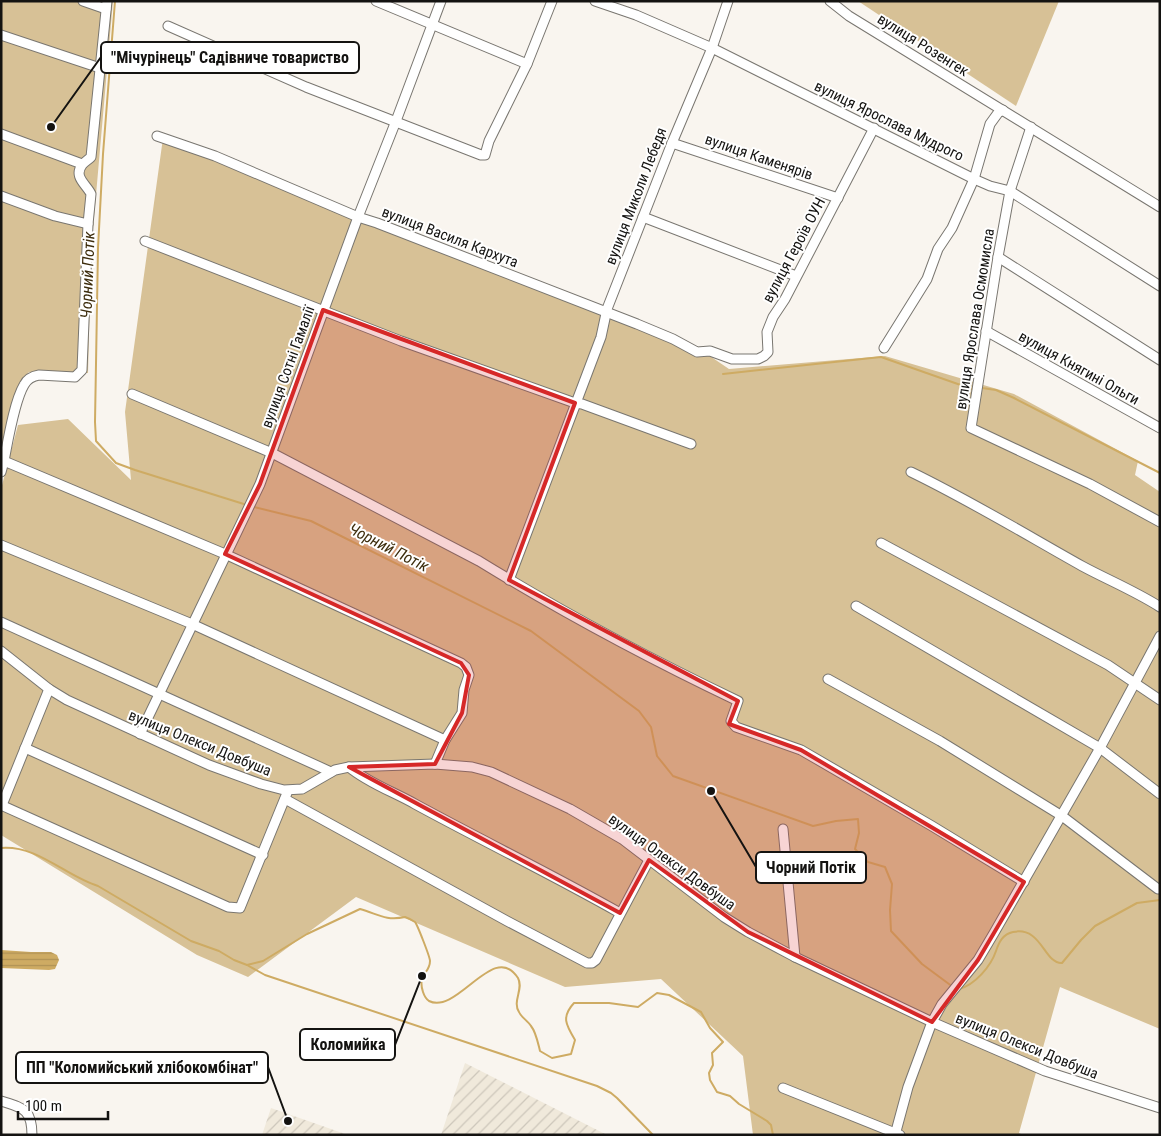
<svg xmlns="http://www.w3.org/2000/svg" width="1161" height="1136" viewBox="0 0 1161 1136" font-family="'Roboto Condensed',sans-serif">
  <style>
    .industrial { fill: url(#industrial-furrows) }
    .green { fill: #d7c196 }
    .water { fill: url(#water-rules) }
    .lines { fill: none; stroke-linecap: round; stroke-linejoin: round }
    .stream { stroke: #ceab63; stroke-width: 2 }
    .minor-casing { stroke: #797670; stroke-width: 11 }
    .minor { stroke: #fff; stroke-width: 9 }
    .marked { fill: #d62828; fill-opacity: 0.2; stroke: #d62828; stroke-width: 4; stroke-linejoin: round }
    .labels { text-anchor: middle; stroke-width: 4; stroke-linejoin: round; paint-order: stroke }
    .street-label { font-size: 15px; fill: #141311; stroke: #fff }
    .water-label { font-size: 16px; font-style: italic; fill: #3d2d0d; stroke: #fff }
    .leader { fill: none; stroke: #141311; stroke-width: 2 }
    .callout-dot { fill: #141311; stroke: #fff; stroke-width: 2 }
    .callout { fill: #fff; stroke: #141311; stroke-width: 2 }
    .callout-label { font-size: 16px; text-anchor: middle; font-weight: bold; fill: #141311 }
  </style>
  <defs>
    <pattern id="industrial-furrows" width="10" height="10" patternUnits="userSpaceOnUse" patternTransform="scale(1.25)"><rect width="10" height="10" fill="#f0e9db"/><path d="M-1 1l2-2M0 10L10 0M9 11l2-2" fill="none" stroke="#cdc7bb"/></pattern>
    <pattern id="water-rules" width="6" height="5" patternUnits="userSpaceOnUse" patternTransform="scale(1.25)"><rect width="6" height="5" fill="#ceab63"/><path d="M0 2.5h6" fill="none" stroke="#b09255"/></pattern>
  </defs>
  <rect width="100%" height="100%" fill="#f9f5ef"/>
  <g class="industrial">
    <path d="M465 1063 607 1135H441Z"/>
    <path d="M271 1108 348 1135H262Z"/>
  </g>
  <g class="green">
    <path d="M1 1H113L91 252 88 373 29 372 19 385 1 457Z"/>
    <path d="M858 1H1059L1016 106Z"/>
    <path d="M163 138 698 348 729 369 885 356 1014 394 1138 461 1135 475 1160 492V1029L1060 987 1019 1133 1023 1135H753L743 1056 661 979 565 987 356 897 248 977 197 955 1 835V489L18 425 68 419 131 480 125 412Z"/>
  </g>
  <path class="water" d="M1 950 31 952H51L57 955 59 960 55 969 49 970 1 968Z"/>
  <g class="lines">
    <g class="stream">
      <path d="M115 1 103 154 98 248 95 422 96 441 116 463 135 470 247 505"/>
      <path d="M723 374 881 357 972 389"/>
      <path d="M982 388 996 390 1014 398 1160 473"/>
      <path d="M254 507 311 521 531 631 639 711 651 727 657 756 673 776 813 826 836 821 858 819 859 833 855 849 868 862 885 867 892 884 890 910 891 931 922 964 953 987"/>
      <path d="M1 848C38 845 65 876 98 886L191 941 219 951 234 960 247 965 263 961 307 934 360 909C378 914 385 921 405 917 408 918 412 920 415 922 417 924 430 957 430 961 430 974 417 973 423 992 424 995 426 999 429 1001 458 1015 494 940 518 978 524 989 512 1001 519 1012 521 1017 528 1021 531 1026 536 1032 538 1043 540 1051L552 1058 571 1054 575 1040C566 1025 561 1017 574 1003H609L638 1007 657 993 669 995 701 1012 710 1028 723 1042 712 1053 713 1065 709 1073 710 1080 717 1092 730 1096 739 1104 767 1121 771 1125 773 1135"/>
      <path d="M247 965 265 975 597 1086 611 1093 617 1098 653 1135"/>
      <path d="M959 989C975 985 991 966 996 951 999 942 1003 934 1013 932 1042 926 1044 964 1062 963L1081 940 1095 926 1137 903 1160 900"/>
    </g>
    <defs>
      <g id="minor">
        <path d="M83 1 106 9"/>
        <path d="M376 1 527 64"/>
        <path d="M595 1 636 15 712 48 974 179 990 186 1010 191 1160 286"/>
        <path d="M830 1 849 16 1160 207"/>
        <path d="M168 26 306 87 481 155H485L489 141 527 64 552 1"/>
        <path d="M1 35 100 68"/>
        <path d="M1031 127 1010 191 998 257 971 428 1090 484 1160 522"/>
        <path d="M1 134 82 164"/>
        <path d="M157 136 215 156 358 217 377 223 637 324 673 339 697 352 710 351 732 359H758L764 356 768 352 767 332 773 317 785 299 874 128"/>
        <path d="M672 143 838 198"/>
        <path d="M1 196 55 216 88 224"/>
        <path d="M643 217 796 276"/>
        <path d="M145 241 401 341 575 403 582 404 691 444"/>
        <path d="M998 257 1160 360"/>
        <path d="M986 331 1160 428"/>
        <path d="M884 348 927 279 938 249 952 228 974 179 990 124 998 113 1003 110"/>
        <path d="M132 394 272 453 479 561C562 612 650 659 738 701L731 721 736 727 801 750 932 826 1024 882"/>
        <path d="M4 461C8 441 14 402 24 385 27 379 33 376 39 375L75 377 82 370 88 224 91 194C87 185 73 177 82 165 84 162 88 160 91 157L107 1"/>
        <path d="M1 472 4 461 225 554 461 663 466 667 469 675 464 690 462 713 445 740 435 764"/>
        <path d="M911 472C969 500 1025 534 1082 566 1108 580 1135 591 1160 607"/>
        <path d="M881 543 1108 665 1160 700"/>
        <path d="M1 545 192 624 445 740"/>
        <path d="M509 580 601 337 607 309 672 143 712 48 728 1"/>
        <path d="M856 606 1100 748 1160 794"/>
        <path d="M1 622 331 772"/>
        <path d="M1 651 49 689 67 700 209 765 261 784 284 790 302 789 335 770 349 767 435 764 472 767 491 772 570 809 622 839 724 917 748 932 795 957 932 1022 1045 1071 1160 1108"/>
        <path d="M828 679 940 741 1062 816 1158 889"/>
        <path d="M140 734 260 484 358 217 396 121 441 1"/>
        <path d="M25 748 263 855"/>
        <path d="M349 767C368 783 394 792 415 804 483 841 553 875 620 913"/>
        <path d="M285 799 507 921 587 963H592L596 960 649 860"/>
        <path d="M1 805 228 907 240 908 287 793"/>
        <path d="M2 805 49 689"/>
        <path d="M783 829 795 957"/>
        <path d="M783 1088 900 1135"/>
        <path d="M1 1101C23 1108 32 1109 32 1135"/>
        <path d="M895 1135 908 1087 932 1022 942 1004 978 960 994 933 1100 748 1160 636"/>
      </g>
    </defs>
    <use href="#minor" class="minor-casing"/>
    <use href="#minor" class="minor"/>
  </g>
  <path class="marked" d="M323 310 575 403 509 580 738 701 729 724 801 750 1024 882 978 960 932 1022 748 932 649 860 620 913 349 767 435 764 462 713 469 675 461 663 225 554 260 484Z"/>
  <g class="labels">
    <g class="street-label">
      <text transform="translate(923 45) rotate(32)" y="5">вулиця Розенгек</text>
      <text transform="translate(889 121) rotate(26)" y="5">вулиця Ярослава Мудрого</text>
      <text transform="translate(759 157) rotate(19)" y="5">вулиця Каменярів</text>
      <text transform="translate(636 196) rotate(-69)" y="5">вулиця Миколи Лебедя</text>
      <text transform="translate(450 237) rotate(21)" y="5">вулиця Василя Кархута</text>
      <text transform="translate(794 250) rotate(-62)" y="5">вулиця Героїв ОУН</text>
      <text transform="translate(975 319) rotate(-81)" y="5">вулиця Ярослава Осмомисла</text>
      <text transform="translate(288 367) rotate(-70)" y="5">вулиця Сотні Гамалії</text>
      <text transform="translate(1079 368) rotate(29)" y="5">вулиця Княгині Ольги</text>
      <text transform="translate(200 743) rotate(22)" y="5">вулиця Олекси Довбуша</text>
      <text transform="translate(672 862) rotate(36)" y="5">вулиця Олекси Довбуша</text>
      <text transform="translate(1027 1046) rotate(22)" y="5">вулиця Олекси Довбуша</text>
    </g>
    <g class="water-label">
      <text transform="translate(87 275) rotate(-88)" y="6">Чорний Потік</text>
      <text transform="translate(389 547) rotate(27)" y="6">Чорний Потік</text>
    </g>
  </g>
  <path class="leader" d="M51 127L101 57M711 791L756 867M422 976L395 1045M288 1121L268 1067"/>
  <g class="callout-dot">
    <circle cx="51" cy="127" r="5"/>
    <circle cx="711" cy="791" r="5"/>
    <circle cx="422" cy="976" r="5"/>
    <circle cx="288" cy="1121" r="5"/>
  </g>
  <g class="callout">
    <rect x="101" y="42" width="258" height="31" rx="5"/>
    <rect x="756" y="852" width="110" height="31" rx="5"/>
    <rect x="300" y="1029" width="95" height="31" rx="5"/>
    <rect x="16" y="1052" width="252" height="31" rx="5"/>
  </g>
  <g class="callout-label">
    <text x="230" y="63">"Мічурінець" Садівниче товариство</text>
    <text x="811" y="873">Чорний Потік</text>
    <text x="348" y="1050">Коломийка</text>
    <text x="142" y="1073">ПП "Коломийський хлібокомбінат"</text>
  </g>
  <rect width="1161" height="1136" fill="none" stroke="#141311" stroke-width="5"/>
  <path d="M18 1111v8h90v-8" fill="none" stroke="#141311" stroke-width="2.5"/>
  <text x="25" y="1111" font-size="15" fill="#141311" stroke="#ffffff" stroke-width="4" paint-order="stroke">100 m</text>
</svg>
